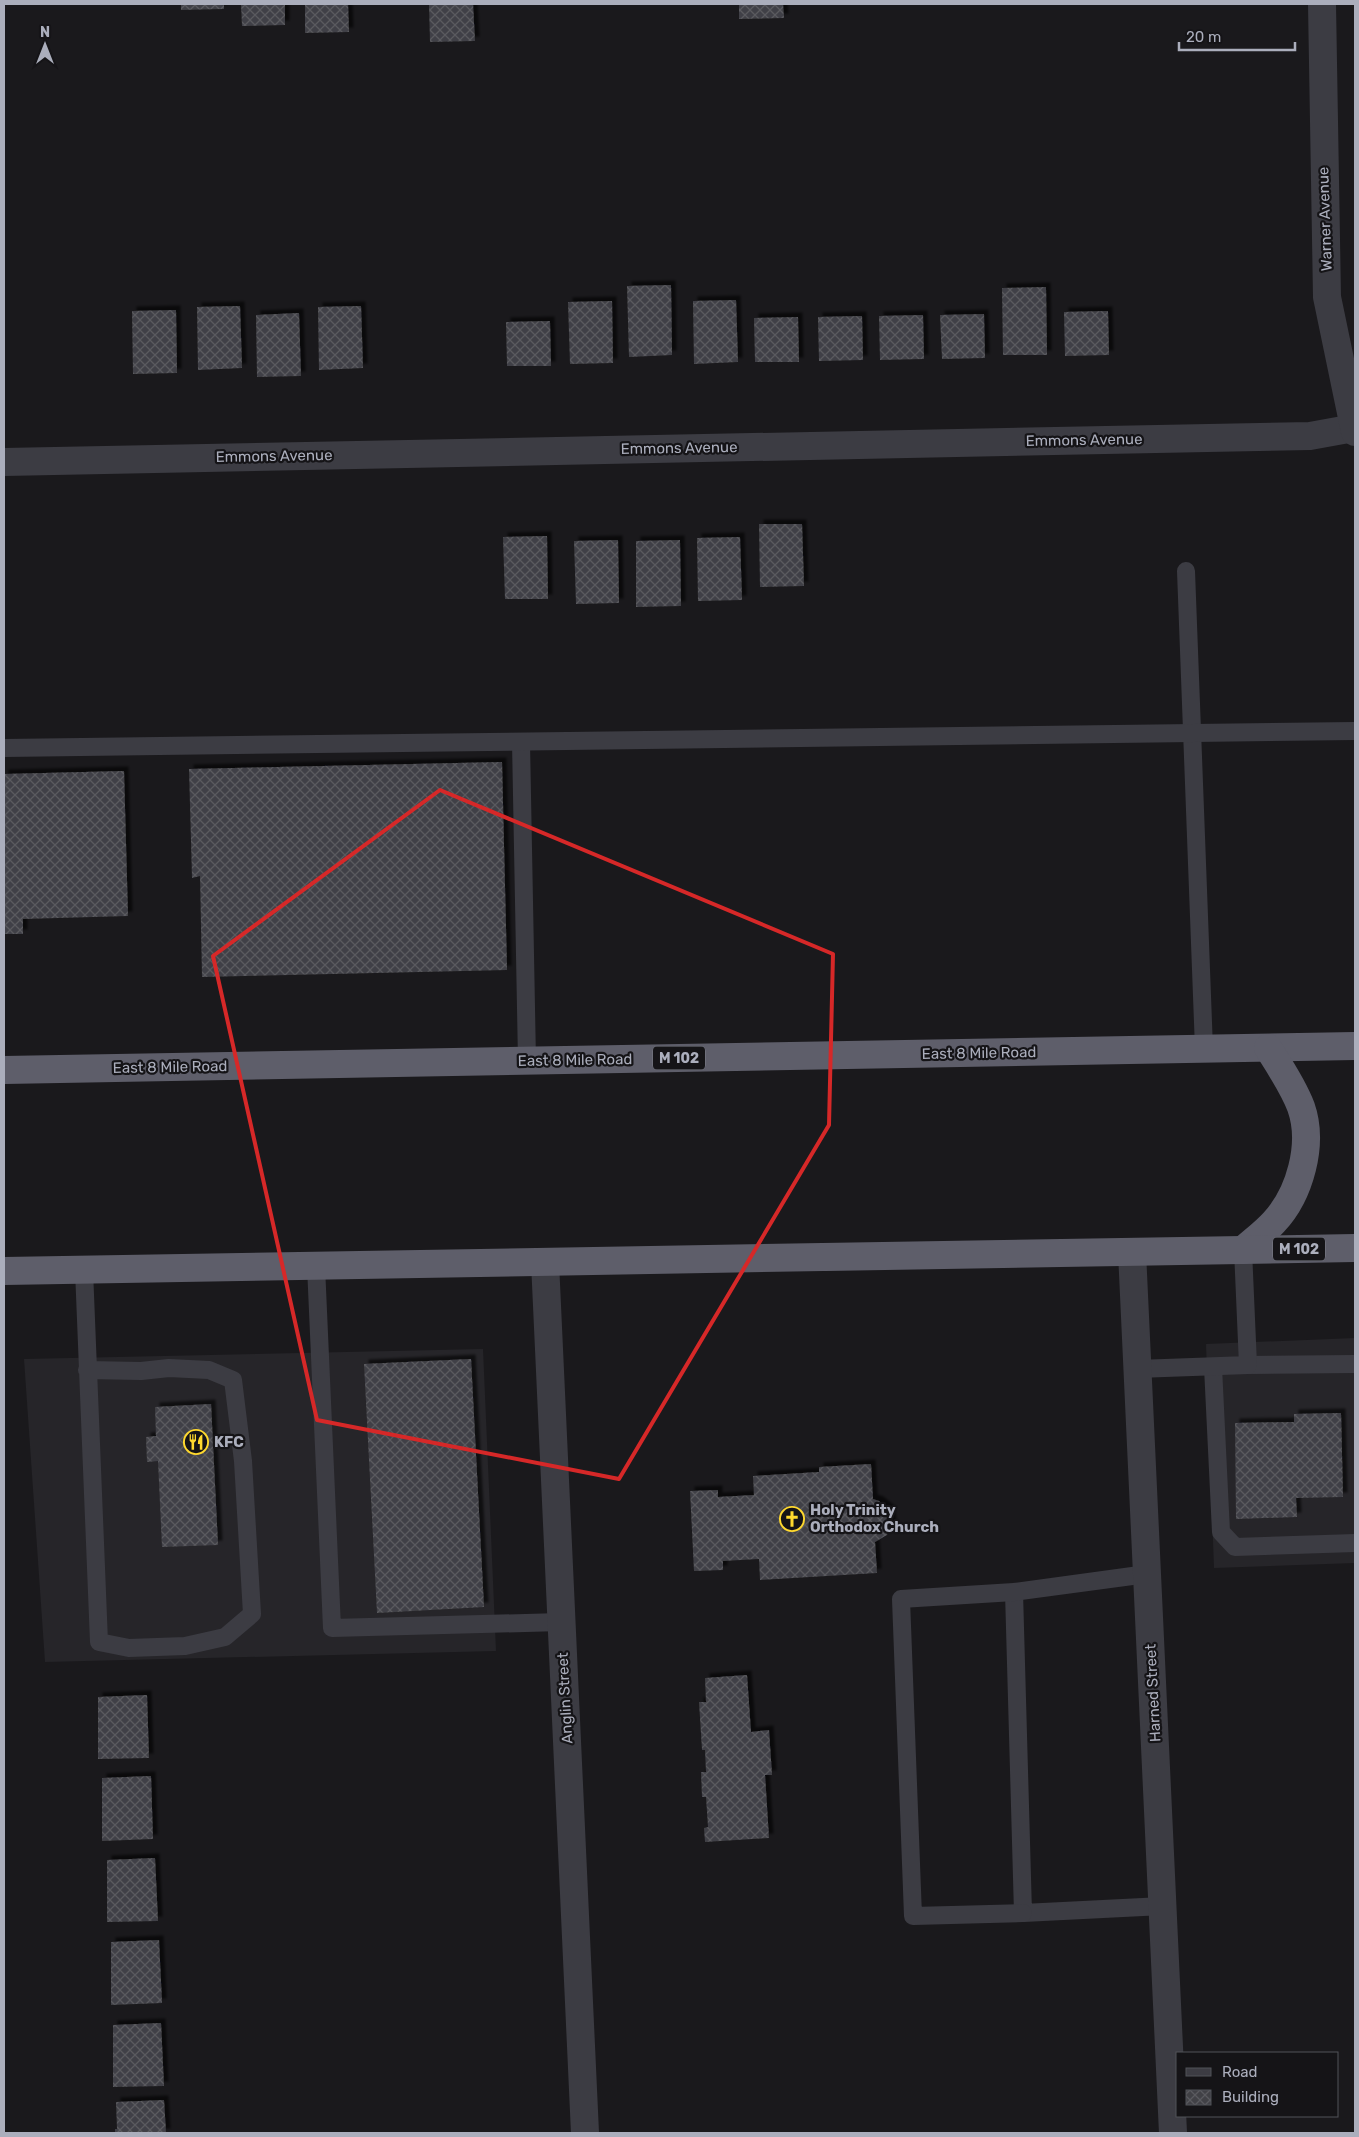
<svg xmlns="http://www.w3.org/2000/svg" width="1359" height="2137" viewBox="0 0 1359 2137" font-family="Rubik,sans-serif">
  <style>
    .built { fill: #262529 }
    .building { fill: url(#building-cross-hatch); filter: url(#shadow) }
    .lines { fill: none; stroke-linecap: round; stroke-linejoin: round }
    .service { stroke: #3c3c43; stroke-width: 18 }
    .minor { stroke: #3c3c43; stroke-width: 28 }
    .tertiary { stroke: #3c3c43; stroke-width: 28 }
    .trunk { stroke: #5e5e6a; stroke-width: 28 }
    .marked { fill: none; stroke: #d62828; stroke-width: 4; stroke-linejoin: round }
    .labels { text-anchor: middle; stroke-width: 4.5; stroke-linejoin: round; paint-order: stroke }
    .shield { fill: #151417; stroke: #7e808a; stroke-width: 1 }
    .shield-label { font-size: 14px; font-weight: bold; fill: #abaebc }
    .street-label { font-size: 15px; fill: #abaebc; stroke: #151417 }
    .poi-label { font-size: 15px; font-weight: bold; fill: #abaebc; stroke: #151417; text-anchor: start }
  </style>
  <defs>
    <pattern id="building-cross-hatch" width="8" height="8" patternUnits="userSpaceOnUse" patternTransform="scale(1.25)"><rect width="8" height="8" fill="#414146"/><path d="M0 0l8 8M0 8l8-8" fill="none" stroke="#5a5a5f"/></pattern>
    <filter id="shadow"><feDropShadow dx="4.5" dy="-4.5" stdDeviation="1" flood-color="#0009"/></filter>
  </defs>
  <rect width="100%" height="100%" fill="#1a191c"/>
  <g class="built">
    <path d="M1355 1338V1563L1214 1568 1206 1344Z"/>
    <path d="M483 1349 496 1651 45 1662 24 1359Z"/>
  </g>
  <g class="building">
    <path d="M181 4H224V9L181 10Z"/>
    <path d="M241 4H285V25L242 26Z"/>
    <path d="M305 4H348L349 32 305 33Z"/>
    <path d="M429 4H473L475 41 430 42Z"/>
    <path d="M739 4H783L784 18 739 19Z"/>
    <path d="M671 285 672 355 629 357 627 286Z"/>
    <path d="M1046 287 1047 355H1003L1002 288Z"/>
    <path d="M736 300 738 362 694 364 693 301Z"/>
    <path d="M612 301 613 363 570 364 568 302Z"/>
    <path d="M240 306 242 368 198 370 197 307Z"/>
    <path d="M361 306 363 368 319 370 318 307Z"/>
    <path d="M176 310 177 373 133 374 132 311Z"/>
    <path d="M1108 311 1109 355 1065 356 1064 312Z"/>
    <path d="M299 313 301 376 257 377 256 315Z"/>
    <path d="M984 314 985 358 942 359 940 315Z"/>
    <path d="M923 315 924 359 880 360 879 316Z"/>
    <path d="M862 316 863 360 819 361 818 317Z"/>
    <path d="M798 317 799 362H755L754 318Z"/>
    <path d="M550 321 551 366H507L506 322Z"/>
    <path d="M759 524H802L804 586 760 587Z"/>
    <path d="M547 536 548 599H505L503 537Z"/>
    <path d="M740 537 742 600 698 601 697 538Z"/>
    <path d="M618 540 619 603 576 604 574 541Z"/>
    <path d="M680 540 681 606 636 607V541Z"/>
    <path d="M502 762 507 970 202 977 200 876 192 878 189 769Z"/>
    <path d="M124 771 128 916 23 919V934H4V774Z"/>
    <path d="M471 1359 484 1607 377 1613 364 1364Z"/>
    <path d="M211 1404 218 1545 162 1547 158 1461 147 1462 146 1437 156 1436 155 1407Z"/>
    <path d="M1341 1413 1343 1497 1296 1498 1297 1517 1236 1519 1235 1423 1294 1422V1414Z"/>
    <path d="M871 1464 873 1499 879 1501 890 1510 892 1523 887 1535 875 1542 877 1573 760 1580 759 1559 723 1561V1570L694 1571 690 1491 718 1490V1497L754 1495 753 1476 819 1472V1467Z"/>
    <path d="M747 1675 751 1732 769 1730 772 1775H765L769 1838 705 1842 704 1828 708 1827 706 1797H702L701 1772H706L705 1750H702L699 1702H706L705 1678Z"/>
    <path d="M147 1695 149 1758 98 1759V1697Z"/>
    <path d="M151 1776 153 1839 102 1841V1778Z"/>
    <path d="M155 1858 158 1921 107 1922V1860Z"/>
    <path d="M159 1940 162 2003 111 2005V1942Z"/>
    <path d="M161 2023 164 2086 113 2087V2025Z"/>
    <path d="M164 2100 166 2133H115V2129H117L116 2102Z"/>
  </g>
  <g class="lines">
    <g class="service">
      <path d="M1186 571 1204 1049"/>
      <path d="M521 742 527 1061"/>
      <path d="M4 748 1355 731"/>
      <path d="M316 1266 332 1628 561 1622"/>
      <path d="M84 1270 99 1642 129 1648 185 1646 225 1637 252 1614 243 1461 233 1380 209 1370 169 1368 141 1371 87 1370"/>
      <path d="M1248 1365 1355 1364"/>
      <path d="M1213 1367 1221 1532 1235 1547 1355 1543"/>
      <path d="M1137 1369 1248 1365 1243 1250"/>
      <path d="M1014 1592 1023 1913 1163 1906"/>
      <path d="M1023 1913 913 1916 901 1599 1014 1592 1147 1574"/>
    </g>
    <g class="minor">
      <path d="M4 462 1310 436 1354 428"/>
      <path d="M1132 1252 1173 2133"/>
      <path d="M545 1262 585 2133"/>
    </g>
    <path class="tertiary" d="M1322 4 1327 297 1355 432"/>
    <g class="trunk">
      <path d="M4 1070 1355 1046"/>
      <path d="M1243 1250C1253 1241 1265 1232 1274 1222 1300 1194 1314 1144 1301 1107 1293 1086 1280 1067 1268 1048"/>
      <path d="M4 1271 1355 1248"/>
    </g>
  </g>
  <path class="marked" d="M440 790 833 954 829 1125 619 1479 317 1420 213 956Z"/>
  <defs>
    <symbol id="restaurant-ring" viewBox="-11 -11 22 22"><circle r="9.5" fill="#151417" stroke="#ffd92e" stroke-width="1.5"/><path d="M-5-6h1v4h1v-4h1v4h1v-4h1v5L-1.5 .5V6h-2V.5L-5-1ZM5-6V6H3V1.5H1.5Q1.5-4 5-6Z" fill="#ffd92e"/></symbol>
    <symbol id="church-ring" viewBox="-11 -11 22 22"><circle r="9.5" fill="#151417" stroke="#ffd92e" stroke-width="1.5"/><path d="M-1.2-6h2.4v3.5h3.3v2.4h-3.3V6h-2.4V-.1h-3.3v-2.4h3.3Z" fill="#ffd92e"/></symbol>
  </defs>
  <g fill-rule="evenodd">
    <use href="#restaurant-ring" x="182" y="1428" width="28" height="28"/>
    <use href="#church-ring" x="778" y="1505" width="28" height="28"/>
  </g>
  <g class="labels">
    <g class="shield">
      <rect x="653" y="1046.5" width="52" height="23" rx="4"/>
      <rect x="1273" y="1237.5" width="52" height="23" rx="4"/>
    </g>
    <g class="shield-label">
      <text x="679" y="1063">M 102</text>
      <text x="1299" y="1254">M 102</text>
    </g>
    <g class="street-label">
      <text transform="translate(1325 219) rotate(-92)" y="5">Warner Avenue</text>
      <text transform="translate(1084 440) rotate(-1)" y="5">Emmons Avenue</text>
      <text transform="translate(679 448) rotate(-1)" y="5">Emmons Avenue</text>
      <text transform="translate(274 456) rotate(-1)" y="5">Emmons Avenue</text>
      <text transform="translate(979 1053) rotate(-1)" y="5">East 8 Mile Road</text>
      <text transform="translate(575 1060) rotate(-1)" y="5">East 8 Mile Road</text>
      <text transform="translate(170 1067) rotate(-1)" y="5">East 8 Mile Road</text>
      <text transform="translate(1153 1693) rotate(-93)" y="5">Harned Street</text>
      <text transform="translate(565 1698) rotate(-93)" y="5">Anglin Street</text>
    </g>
    <g class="poi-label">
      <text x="214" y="1447">KFC</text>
      <text x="810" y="1515">Holy Trinity<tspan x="810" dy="17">Orthodox Church</tspan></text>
    </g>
  </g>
  <rect width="1359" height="2137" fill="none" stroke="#abaebc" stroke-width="10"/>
  <rect x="1176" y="2052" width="162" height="65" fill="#151417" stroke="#515259"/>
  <rect x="1186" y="2068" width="25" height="8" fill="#3c3c43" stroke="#515259"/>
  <text x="1222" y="2077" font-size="15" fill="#abaebc">Road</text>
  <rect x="1186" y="2090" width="25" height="15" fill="url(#building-cross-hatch)" stroke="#515259"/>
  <text x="1222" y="2102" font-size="15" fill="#abaebc">Building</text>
  <g transform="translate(45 45)" stroke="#151417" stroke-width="4" paint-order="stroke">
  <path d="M0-4L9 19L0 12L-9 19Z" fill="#abaebc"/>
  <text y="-8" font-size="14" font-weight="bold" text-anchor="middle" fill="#abaebc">N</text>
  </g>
  <path d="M1179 42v8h116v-8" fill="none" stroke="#abaebc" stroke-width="2.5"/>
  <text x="1186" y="42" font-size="15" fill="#abaebc" stroke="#151417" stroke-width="4" paint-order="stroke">20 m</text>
</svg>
